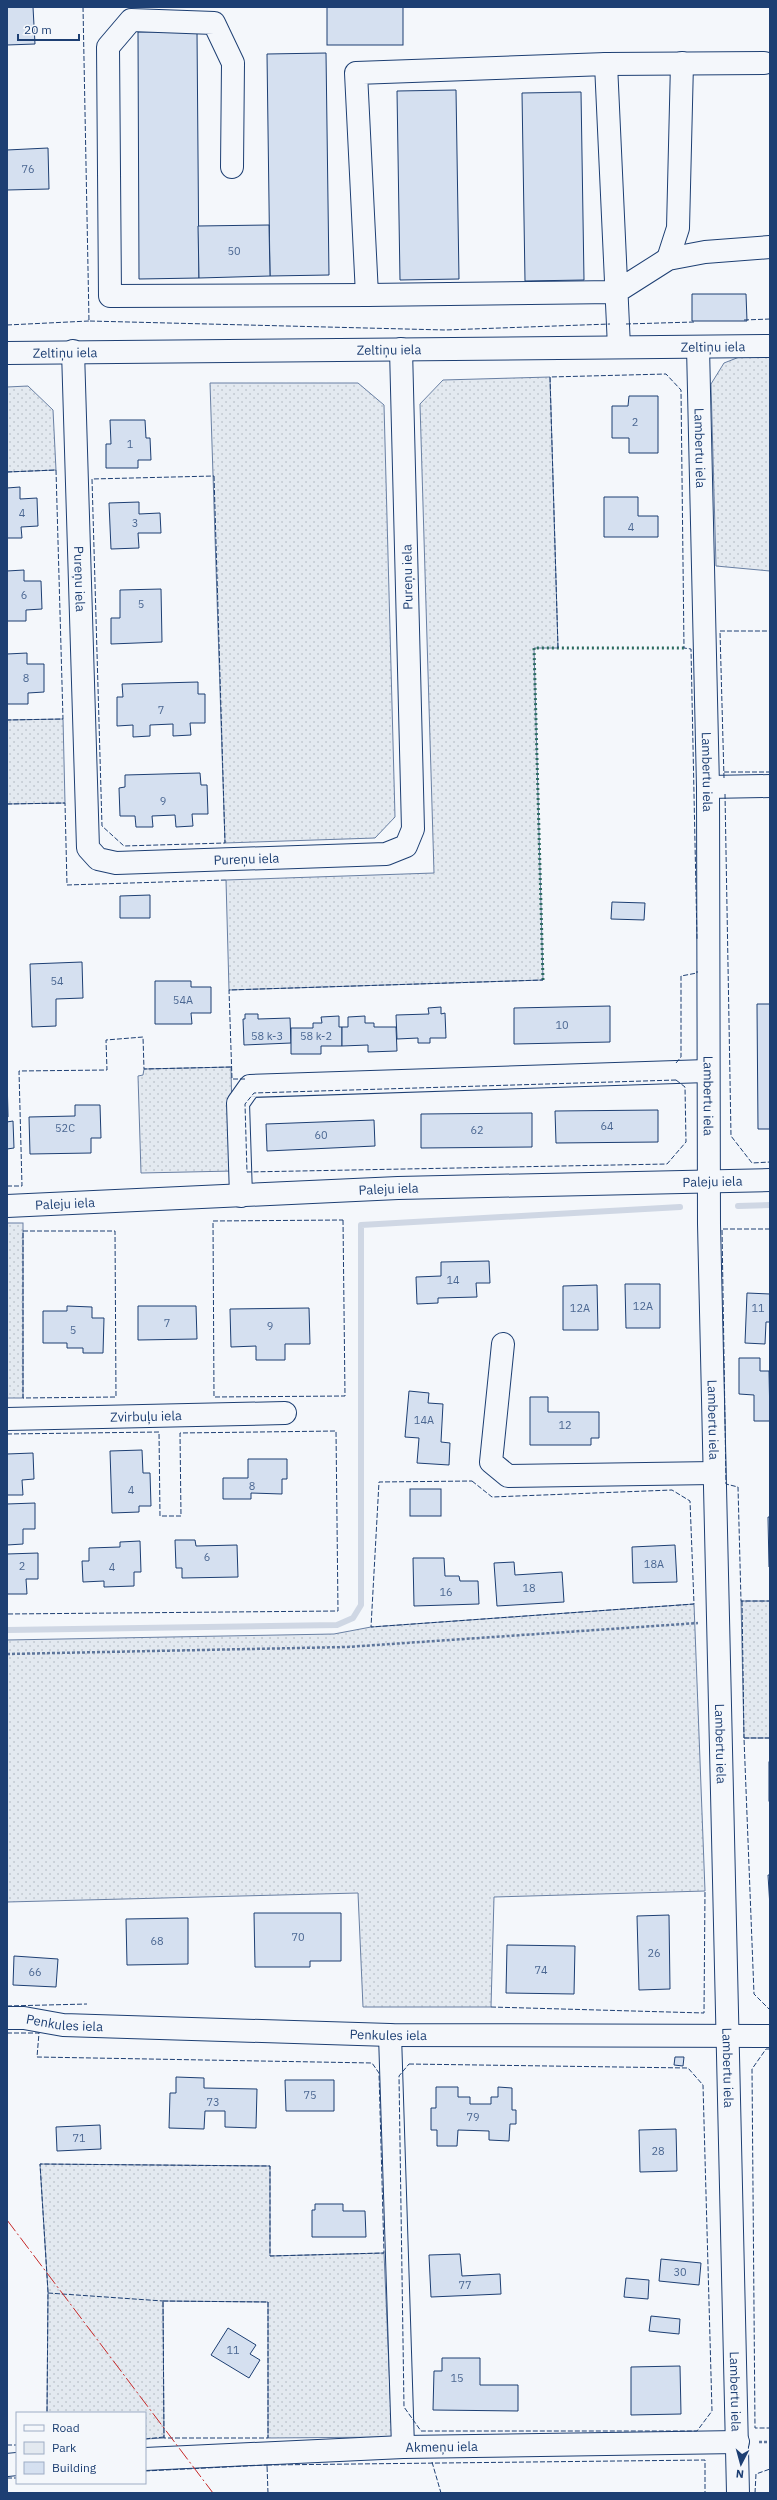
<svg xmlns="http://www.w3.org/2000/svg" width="777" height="2500" viewBox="0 0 777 2500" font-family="'IBM Plex Sans',sans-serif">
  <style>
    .green { fill: url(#green-dots); stroke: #687fa3 }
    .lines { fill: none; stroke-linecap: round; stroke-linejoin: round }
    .stream { stroke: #cfd7e4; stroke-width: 6 }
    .building { fill: #d5e0f0; stroke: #1d3f73 }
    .minor-casing { stroke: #1d3f73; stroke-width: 24 }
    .path { stroke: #5e769c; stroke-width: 2.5; stroke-dasharray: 3 2; stroke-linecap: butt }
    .minor { stroke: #f4f7fb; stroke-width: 22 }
    .hedge { stroke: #2c6c60; stroke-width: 3; stroke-dasharray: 2 3; stroke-linecap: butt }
    .fence { stroke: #1d3f73; stroke-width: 1; stroke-dasharray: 5 2; stroke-linecap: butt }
    .power { stroke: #c62828; stroke-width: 1; stroke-dasharray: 14 3 2 3; stroke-linecap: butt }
    .labels { text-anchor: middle; stroke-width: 3; stroke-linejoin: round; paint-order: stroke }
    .number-label { font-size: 11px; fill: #4b6792 }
    .street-label { font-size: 13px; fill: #1d3f73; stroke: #f4f7fb }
  </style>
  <defs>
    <pattern id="green-dots" width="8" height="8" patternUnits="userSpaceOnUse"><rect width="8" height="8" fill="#e3e9f0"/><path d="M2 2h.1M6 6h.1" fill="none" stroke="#c2c9d1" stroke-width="1.8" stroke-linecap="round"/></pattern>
  </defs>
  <rect width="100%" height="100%" fill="#f4f7fb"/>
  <g class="green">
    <path d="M747 354H770V571L716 566 711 384 724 363Z"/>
    <path d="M550 377 558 648H534L543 980 229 990 226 880 434 873 420 404 443 380Z"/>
    <path d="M210 383H358L384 405 395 817 375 838 225 843Z"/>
    <path d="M28 386 53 410 56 470 7 472V387Z"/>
    <path d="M63 719 65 803 7 804V720Z"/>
    <path d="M231 1067 233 1171 141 1173 138 1076 143 1075 144 1069Z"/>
    <rect x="7" y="1223" width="16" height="175"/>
    <path d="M741 1601H770V1738H744Z"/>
    <path d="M694 1604 705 1891 494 1897 491 2007H363L358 1893 7 1902V1640L334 1634 371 1627Z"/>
    <path d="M40 2164 270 2166V2256L384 2253 392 2437 268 2438V2302L163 2301 164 2438 145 2439V2413H47L48 2292Z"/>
  </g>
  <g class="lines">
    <g class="stream">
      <path d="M738 1206 770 1205"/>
      <path d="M7 1630 337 1625 353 1618 361 1605V1225L680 1207"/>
    </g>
  </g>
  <g class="building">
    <path d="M7 7H33L35 44 7 45Z"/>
    <rect x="327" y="7" width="76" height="38"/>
    <path d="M197 31 199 278 139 279 138 32Z"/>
    <path d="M326 53 329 275 270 276 267 54Z"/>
    <path d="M456 90 459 279 400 280 397 91Z"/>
    <path d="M581 92 584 280 525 281 522 93Z"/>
    <path d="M48 148 49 189 7 190V150Z"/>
    <path d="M269 225 270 276 199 278 198 226Z"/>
    <path d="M692 294H746L747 321H692Z"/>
    <path d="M629 396H658V453H629V438H612V406H628Z"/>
    <path d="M110 420H145L146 438H150L151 460H138V468H106V444H111Z"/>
    <path d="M20 487V499L37 498 38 526 21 527 22 538H7V488Z"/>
    <path d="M604 497H638V516H658V537H604Z"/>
    <path d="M139 502V514L160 513 161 533H138L139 548 111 549 109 503Z"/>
    <path d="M24 570V581H41L42 609 26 610V621H7V571Z"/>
    <path d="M161 589 162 642 111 644V618H120V590Z"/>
    <path d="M27 653V664H44V692L28 693V704H7V654Z"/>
    <path d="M198 682V694H205V723H190L191 735 173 736V724L150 725V736L133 737V725L117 726V697H123L122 684Z"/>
    <path d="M200 773 201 785H207L208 814H192L193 826 176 827 175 815 152 816 153 827H136L135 816H120L119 788 125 787V775Z"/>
    <path d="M150 895V918H120V896Z"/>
    <path d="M612 902 645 903 644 920 611 919Z"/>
    <path d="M82 962 83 998 56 999V1026L32 1027 30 964Z"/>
    <path d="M155 981H191V987H211V1013H191L192 1024H155Z"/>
    <path d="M757 1004H770V1129H758Z"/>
    <path d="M610 1006V1042L514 1044V1008Z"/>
    <path d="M441 1007V1014L445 1013 446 1038H430V1043H418V1038L397 1039 396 1015 429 1014 428 1008Z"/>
    <path d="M245 1014H258V1019L290 1018 291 1043 244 1045 243 1019H245Z"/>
    <path d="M339 1016V1027H342V1046H321V1054H291V1028H313V1023H322L321 1017Z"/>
    <path d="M365 1016V1023H374V1027H396L397 1051 368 1052V1045L342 1046V1027H348V1017Z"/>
    <path d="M7 1075 8 1117H7Z"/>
    <path d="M75 1105H100L101 1138H91V1153L30 1154 29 1117 75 1116Z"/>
    <path d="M658 1110V1142L556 1143 555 1111Z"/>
    <path d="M532 1113V1147L421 1148V1114Z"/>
    <path d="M374 1120 375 1146 267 1151 266 1124Z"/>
    <path d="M13 1121 14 1148 7 1149V1122Z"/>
    <path d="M489 1261 490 1283H476L477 1297 438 1298V1303L417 1304 416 1277 441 1276V1262Z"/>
    <path d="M625 1284H660V1328H626Z"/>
    <path d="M597 1285 598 1330H563V1286Z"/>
    <path d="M747 1293 770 1294V1322H766L765 1344 745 1343Z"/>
    <path d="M67 1306 92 1307V1318H104L103 1353H83V1348H67V1343H43V1311H67Z"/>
    <path d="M138 1306H196L197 1339 138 1340Z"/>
    <path d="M309 1308 310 1344H285V1360H256V1346L231 1347 230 1309Z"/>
    <path d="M739 1358H760V1371H769L770 1421H754V1395L739 1394Z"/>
    <path d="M409 1391 429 1393 428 1403 443 1404 441 1442 450 1443 449 1465 417 1463 419 1438 405 1437Z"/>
    <path d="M530 1397H548V1412H599V1438H591V1445H530Z"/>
    <path d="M142 1450 143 1473H150L151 1506H139V1512L112 1513 110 1451Z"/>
    <path d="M33 1453 34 1479 22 1480 23 1495H7V1454Z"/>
    <path d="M248 1459H287V1479H282V1494L251 1493V1499H223V1478H248Z"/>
    <rect x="410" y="1489" width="31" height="27"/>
    <path d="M35 1503V1529H23V1544L7 1545V1504Z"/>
    <path d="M768 1517H770V1567H769Z"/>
    <path d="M175 1540H195L196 1546 237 1545 238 1577 182 1578V1568H176Z"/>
    <path d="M140 1541 141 1572H134V1586L104 1587V1581L83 1582 82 1561H89V1548L120 1547V1542Z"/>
    <path d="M675 1545 677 1582 633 1583 632 1547Z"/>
    <path d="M38 1553V1579H26L27 1594H7V1554Z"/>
    <path d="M413 1558H444L445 1576H459L460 1581H478L479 1604 414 1606Z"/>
    <path d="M514 1562 515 1575 562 1572 564 1602 497 1606 494 1563Z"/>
    <rect x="769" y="1762" width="1" height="39"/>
    <path d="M768 1875H770V1907Z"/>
    <path d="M254 1913H341V1961H310V1967H255Z"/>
    <path d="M669 1915 670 1989 639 1990 637 1916Z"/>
    <path d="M188 1918V1964L127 1965 126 1919Z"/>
    <path d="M507 1945 575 1946 574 1994 506 1993Z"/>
    <path d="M14 1956 58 1959 56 1987 13 1985Z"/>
    <path d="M675 2057H684L683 2066 674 2065Z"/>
    <path d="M176 2077 204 2078V2088L257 2089 256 2128 225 2127V2111H205L204 2129 169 2128 170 2093H176Z"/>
    <path d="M285 2080H334V2111H286Z"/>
    <path d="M436 2087H458V2097H470V2104H491V2097H498V2087L512 2088V2110H516V2124H510L509 2141 489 2140V2131L458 2130 457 2146H437V2130H431V2108H436Z"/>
    <path d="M100 2125 101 2149 57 2151 56 2127Z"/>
    <path d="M676 2129 677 2171 640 2172 639 2130Z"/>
    <path d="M315 2204H343V2211H365L366 2237H312V2210H315Z"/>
    <path d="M460 2254 462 2276 500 2274 501 2294 431 2297 429 2255Z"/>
    <path d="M661 2259 701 2263 699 2285 659 2281Z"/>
    <path d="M626 2278 649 2280 648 2299 624 2297Z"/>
    <path d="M651 2316 680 2319 679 2334 649 2331Z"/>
    <path d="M228 2328 256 2345 250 2354 260 2360 249 2378 211 2355Z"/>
    <path d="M442 2358H480V2385H518V2411L433 2410 434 2371H442Z"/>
    <path d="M680 2366 681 2414 631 2415V2367Z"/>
  </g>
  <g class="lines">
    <defs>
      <g id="minor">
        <path d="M606 64 764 63"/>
        <path d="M232 167 233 63 214 23 131 20 108 47 110 296 367 295"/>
        <path d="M668 259 678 228 682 63"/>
        <path d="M619 347 606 64 356 73 367 295 616 292 668 259 705 252 770 247"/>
        <path id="s1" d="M698 347 708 787 709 1224 738 2493"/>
        <path id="s2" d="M73 351 88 848 98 859 116 863 386 854 406 846 413 829 401 349"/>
        <path id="s3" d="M7 353 770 346"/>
        <path d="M708 787 770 786"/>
        <path d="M241 1196 238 1103 250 1086 707 1071"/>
        <path id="s4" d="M7 1206 398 1188 770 1180"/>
        <path d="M503 1344 491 1462 508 1476 714 1473"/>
        <path id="s5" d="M7 1419 285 1413"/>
        <path id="s6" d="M7 2018H24L63 2025 390 2035 770 2036"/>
        <path d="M390 2035 403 2447"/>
        <path id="s7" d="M145 2459 403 2447 738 2442"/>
        <path d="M7 2465 17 2464"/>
      </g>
    </defs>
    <use href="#minor" class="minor-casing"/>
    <g class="path">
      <path d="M7 1654 347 1647 698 1623"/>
      <path d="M759 2442H770"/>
    </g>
    <use href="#minor" class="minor"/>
    <path class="hedge" d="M543 980 534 648H684"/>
    <g class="fence">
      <path d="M83 7 89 321 445 330 610 324"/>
      <path d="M744 320 770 319"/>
      <path d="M626 324 694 322"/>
      <path d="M7 325 89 321 88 319"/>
      <path d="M7 472 56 470 63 719 7 720"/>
      <path d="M214 476 225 843 124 846 102 826 92 479Z"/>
      <path d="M558 648 550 377 666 374 681 390 684 648 691 649 697 939"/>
      <path d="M724 772H770"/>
      <path d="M724 778 720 631H770"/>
      <path d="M725 794 731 1136 752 1163 770 1162"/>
      <path d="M7 804 65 803 67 885 226 880"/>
      <path d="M676 1063 681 1057V976L697 973V971"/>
      <path d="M245 1079H232L229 990 543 980"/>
      <path d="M676 1080 685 1087 686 1142 667 1164 247 1172 245 1104 254 1093Z"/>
      <path d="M7 1186H22L19 1071 107 1070 106 1040 143 1037 144 1069 231 1067"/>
      <path d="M343 1220 345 1396 214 1397 213 1221Z"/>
      <path d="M770 1229H722L726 1484 738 1487 741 1601H770"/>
      <path d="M23 1231H115L116 1397 23 1398Z"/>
      <path d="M7 1434 159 1432 160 1516H181L180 1433 336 1431 338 1611 7 1614"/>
      <path d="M472 1481 492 1497 672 1490 690 1501 694 1604 371 1627 379 1482Z"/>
      <path d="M742 1601 744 1738"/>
      <path d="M770 1738H744L754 1994 770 2010"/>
      <path d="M7 2006 87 2004"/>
      <path d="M491 2007 704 2013 705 1891"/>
      <path d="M7 2033H39L37 2057 372 2063 379 2073 384 2253 270 2256V2166L40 2164 48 2292 47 2413"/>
      <path d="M770 2049H766L752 2069 755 2428H770"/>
      <path d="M409 2064 688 2068 703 2085 712 2411 697 2431H421L404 2407 399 2076Z"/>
      <path d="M48 2293 163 2301"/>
      <path d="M163 2301 268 2302V2438H164Z"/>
      <path d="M145 2439 164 2437"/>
      <path d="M7 2445H17"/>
      <path d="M432 2462 441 2493"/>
      <path d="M145 2471 267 2465V2467"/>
      <path d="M7 2478H17"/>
      <path d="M268 2493 267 2465 705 2460V2493"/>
      <path d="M755 2493 756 2474 770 2469"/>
    </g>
    <path class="power" d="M7 2220 213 2493"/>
  </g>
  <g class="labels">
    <g class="number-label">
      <text x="28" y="173">76</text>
      <text x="234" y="255">50</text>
      <text x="635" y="426">2</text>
      <text x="130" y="448">1</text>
      <text x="22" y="517">4</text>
      <text x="135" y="527">3</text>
      <text x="631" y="531">4</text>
      <text x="24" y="599">6</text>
      <text x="141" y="608">5</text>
      <text x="26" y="682">8</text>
      <text x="161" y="714">7</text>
      <text x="163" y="805">9</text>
      <text x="57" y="985">54</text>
      <text x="183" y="1004">54A</text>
      <text x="562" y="1029">10</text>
      <text x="267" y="1040">58 k-3</text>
      <text x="316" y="1040">58 k-2</text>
      <text x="607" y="1130">64</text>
      <text x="65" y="1132">52C</text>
      <text x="477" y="1134">62</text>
      <text x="321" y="1139">60</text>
      <text x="453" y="1284">14</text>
      <text x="643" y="1310">12A</text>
      <text x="580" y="1312">12A</text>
      <text x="758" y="1312">11</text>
      <text x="167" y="1327">7</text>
      <text x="270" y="1330">9</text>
      <text x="73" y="1334">5</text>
      <text x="424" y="1424">14A</text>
      <text x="565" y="1429">12</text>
      <text x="252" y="1490">8</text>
      <text x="131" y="1494">4</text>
      <text x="207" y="1561">6</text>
      <text x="654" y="1568">18A</text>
      <text x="22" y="1570">2</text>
      <text x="112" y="1571">4</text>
      <text x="529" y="1592">18</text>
      <text x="446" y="1596">16</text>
      <text x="298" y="1941">70</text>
      <text x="157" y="1945">68</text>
      <text x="654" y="1957">26</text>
      <text x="541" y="1974">74</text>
      <text x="35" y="1976">66</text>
      <text x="310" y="2099">75</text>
      <text x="213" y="2106">73</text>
      <text x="473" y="2121">79</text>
      <text x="79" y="2142">71</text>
      <text x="658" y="2155">28</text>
      <text x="680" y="2276">30</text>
      <text x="465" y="2289">77</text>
      <text x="233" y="2354">11</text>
      <text x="457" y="2382">15</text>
    </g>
    <g class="street-label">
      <text dy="5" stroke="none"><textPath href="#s3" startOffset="706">Zeltiņu iela</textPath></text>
      <text dy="5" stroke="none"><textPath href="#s3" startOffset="382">Zeltiņu iela</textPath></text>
      <text dy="5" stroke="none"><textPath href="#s3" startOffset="58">Zeltiņu iela</textPath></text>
      <text dy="5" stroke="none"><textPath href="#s1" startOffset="101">Lambertu iela</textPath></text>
      <text transform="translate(407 577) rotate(-91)" y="5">Pureņu iela</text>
      <text dy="5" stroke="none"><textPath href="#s2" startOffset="228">Pureņu iela</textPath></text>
      <text dy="5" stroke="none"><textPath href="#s1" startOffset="425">Lambertu iela</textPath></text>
      <text dy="5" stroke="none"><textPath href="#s2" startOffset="661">Pureņu iela</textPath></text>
      <text dy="5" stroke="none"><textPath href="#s1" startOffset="749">Lambertu iela</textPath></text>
      <text dy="5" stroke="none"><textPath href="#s4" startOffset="706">Paleju iela</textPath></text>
      <text dy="5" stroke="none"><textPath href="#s4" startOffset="382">Paleju iela</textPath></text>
      <text dy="5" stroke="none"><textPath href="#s4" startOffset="58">Paleju iela</textPath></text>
      <text dy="5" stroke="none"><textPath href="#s5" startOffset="139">Zvirbuļu iela</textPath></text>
      <text dy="5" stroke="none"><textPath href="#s1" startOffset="1073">Lambertu iela</textPath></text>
      <text dy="5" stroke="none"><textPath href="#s1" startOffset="1397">Lambertu iela</textPath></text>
      <text dy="5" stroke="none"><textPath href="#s6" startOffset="58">Penkules iela</textPath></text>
      <text dy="5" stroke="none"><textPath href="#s6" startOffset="382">Penkules iela</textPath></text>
      <text dy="5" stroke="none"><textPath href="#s1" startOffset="1721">Lambertu iela</textPath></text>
      <text dy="5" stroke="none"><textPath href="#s1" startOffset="2045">Lambertu iela</textPath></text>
      <text dy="5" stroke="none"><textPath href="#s7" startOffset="297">Akmeņu iela</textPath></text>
    </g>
  </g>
  <rect width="777" height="2500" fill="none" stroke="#1d3f73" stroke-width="16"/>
  <rect x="16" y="2412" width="130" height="72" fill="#f4f7fb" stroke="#9eadc5"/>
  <rect x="24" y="2425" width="20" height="6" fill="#f4f7fb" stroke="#9eadc5"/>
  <text x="52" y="2432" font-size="12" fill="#1d3f73">Road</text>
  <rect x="24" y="2442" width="20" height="12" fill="#e3e9f0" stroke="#9eadc5"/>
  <text x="52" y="2452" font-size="12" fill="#1d3f73">Park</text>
  <rect x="24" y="2462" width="20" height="12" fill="#d5e0f0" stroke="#9eadc5"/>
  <text x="52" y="2472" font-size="12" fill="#1d3f73">Building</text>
  <g transform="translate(741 2464) rotate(186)" stroke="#f4f7fb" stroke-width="3" paint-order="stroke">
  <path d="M0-3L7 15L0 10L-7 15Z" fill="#1d3f73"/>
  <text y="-6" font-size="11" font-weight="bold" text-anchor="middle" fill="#1d3f73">N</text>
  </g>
  <path d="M18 34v6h61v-6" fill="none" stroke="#1d3f73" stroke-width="2"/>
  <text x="24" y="34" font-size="12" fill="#1d3f73" stroke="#f4f7fb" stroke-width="3" paint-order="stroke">20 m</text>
</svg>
